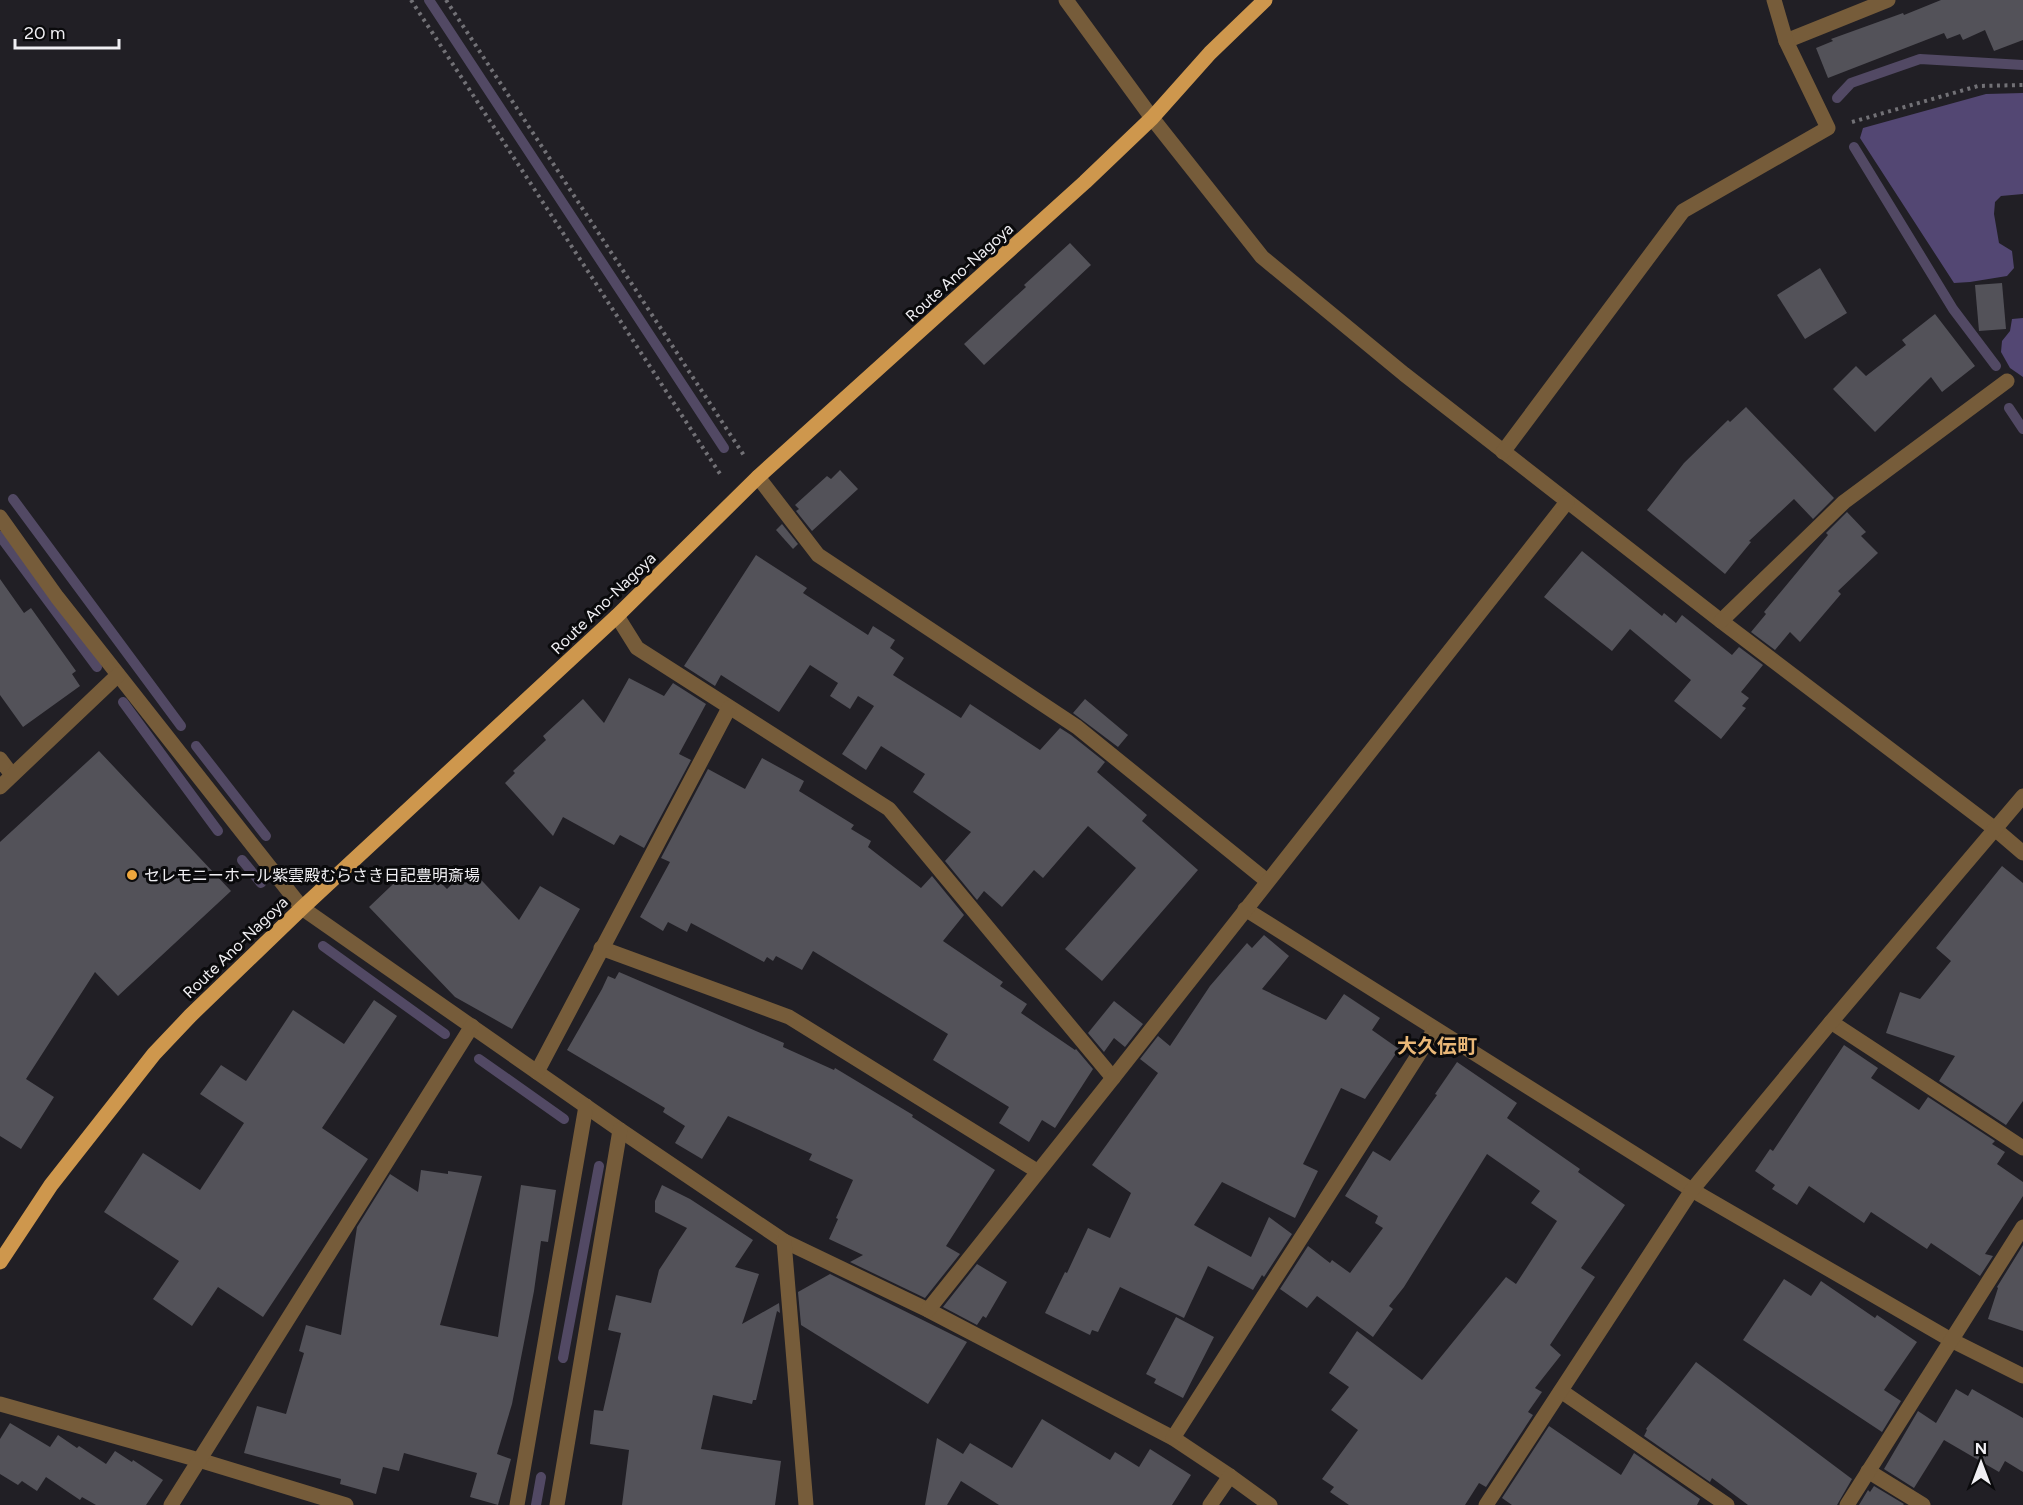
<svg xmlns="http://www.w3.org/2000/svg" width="2023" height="1505" viewBox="0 0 2023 1505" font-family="Figtree,'Noto Sans JP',sans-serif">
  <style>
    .forest { fill: #534773 }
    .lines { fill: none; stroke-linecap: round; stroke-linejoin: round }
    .stream { stroke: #524964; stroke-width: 10 }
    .building { fill: #535259 }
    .path { stroke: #727176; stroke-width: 4; stroke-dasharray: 3 4.5; stroke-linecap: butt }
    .minor { stroke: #765c3a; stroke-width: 15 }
    .major { stroke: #ce974d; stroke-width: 15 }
    .poi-dot { fill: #efa73d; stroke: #0a0a0c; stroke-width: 2 }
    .labels { text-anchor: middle; stroke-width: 6; stroke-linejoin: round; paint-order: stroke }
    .street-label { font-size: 16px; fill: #f0eff3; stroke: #0a0a0c }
    .poi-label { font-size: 16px; fill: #f0eff3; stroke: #0a0a0c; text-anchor: start }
    .quarter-label { font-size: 20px; font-weight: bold; fill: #e9b777; stroke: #0a0a0c }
  </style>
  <rect width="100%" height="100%" fill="#211f25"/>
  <g class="forest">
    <path d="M2023 93V194L2001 196 1995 202 1994 214 1999 243 2012 251 2014 268 2007 276 1970 282 1954 283 1860 138 1863 128 1986 94Z"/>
    <path d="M2023 318V377L2010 368 2001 352 2002 341 2010 331 2012 319Z"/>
  </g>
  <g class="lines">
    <g class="stream">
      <path d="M429 0 724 448"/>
      <path d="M1837 98 1851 83 1920 59 2023 65"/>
      <path d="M1854 147 1953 309 1996 366"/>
      <path d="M2009 408 2023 429"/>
      <path d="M13 499 181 726"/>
      <path d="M0 536 97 667"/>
      <path d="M123 702 218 831"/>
      <path d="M196 746 266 836"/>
      <path d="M242 860 261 883"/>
      <path d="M323 946 445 1034"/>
      <path d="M479 1059 564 1119"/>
      <path d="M563 1358 599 1166"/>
      <path d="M536 1505 541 1477"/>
    </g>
  </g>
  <g class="building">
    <path d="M1941 0H2023V40L1994 51 1985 30 1963 40 1960 34 1947 39 1944 33 1828 78 1816 48 1833 41 1831 39 1903 13 1904 15Z"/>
    <path d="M1070 243 1091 265 984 365 964 344 1026 287 1024 285Z"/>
    <path d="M1820 268 1847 313 1805 339 1777 295Z"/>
    <path d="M2002 283 2006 329 1979 331 1975 285Z"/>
    <path d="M1935 314 1975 366 1942 392 1931 377 1875 432 1833 389 1856 366 1866 376 1906 345 1902 340Z"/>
    <path d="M1746 407 1834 498 1813 519 1794 499 1749 541 1751 542 1725 574 1647 510 1684 463 1728 420 1730 422Z"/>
    <path d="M840 470 858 489 812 531 796 511 799 509 795 505 827 476 831 479Z"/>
    <path d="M1847 512 1866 532 1861 536 1878 553 1838 591 1841 594 1800 642 1790 632 1775 650 1751 632 1766 614 1764 612 1828 535 1826 533Z"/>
    <path d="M782 524 798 544 793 549 776 530Z"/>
    <path d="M1582 551 1662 616 1664 613 1676 623 1682 615 1732 655 1739 647 1763 665 1741 692 1749 698 1742 706 1746 708 1721 739 1674 701 1691 680 1630 629 1612 651 1544 597Z"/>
    <path d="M756 555 807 588 803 593 868 635 873 626 895 640 890 648 904 658 893 675 961 718 970 704 1040 750 1060 728 1071 735 1105 762 1097 772 1147 815 1142 821 1198 870 1102 981 1065 949 1136 868 1088 826 1043 878 1034 870 1002 907 984 891 977 900 945 861 971 832 913 792 925 774 881 746 866 770 842 754 874 706 858 696 850 709 830 696 838 683 810 665 779 712 721 675 715 686 684 666Z"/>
    <path d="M0 579 24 613 31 608 76 671 72 674 80 686 23 727 0 695Z"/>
    <path d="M629 678 664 696 673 683 706 704 679 754 691 760 644 848 620 835 614 845 563 817 553 836 505 783 515 773 513 771 546 740 543 736 583 699 604 723Z"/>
    <path d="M1085 699 1128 735 1118 747 1073 713Z"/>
    <path d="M99 751 231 891 118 996 95 972 26 1079 54 1097 21 1149 0 1136V842Z"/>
    <path d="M762 758 804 781 799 791 854 825 851 829 871 841 868 847 921 888 932 876 964 915 943 941 1003 982 1000 986 1027 1004 1021 1013 1075 1050 1076 1049 1093 1069 1055 1128 1042 1120 1029 1142 999 1123 1009 1107 933 1060 948 1034 813 951 802 970 776 956 773 961 767 957 764 962 691 923 687 932 668 922 663 931 640 917 670 862 661 858 708 769 745 789Z"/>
    <path d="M412 866 428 883 435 877 447 889 469 867 519 920 540 886 580 909 512 1029 455 997 369 907Z"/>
    <path d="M2002 866 2023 883V1101L2006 1125 1939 1081 1955 1056 1886 1033 1900 992 1920 999 1951 961 1936 948Z"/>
    <path d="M1264 935 1289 956 1262 989 1326 1020 1344 994 1380 1018 1372 1030 1399 1049 1365 1099 1341 1088 1303 1164 1318 1171 1295 1218 1222 1182 1194 1225 1251 1257 1269 1217 1292 1234 1264 1277 1262 1275 1253 1290 1208 1266 1184 1318 1120 1287 1098 1332 1092 1330 1090 1335 1045 1313 1065 1272 1067 1273 1088 1228 1110 1238 1131 1193 1092 1165 1158 1073 1140 1059 1158 1036 1170 1046 1210 986 1247 943 1252 948Z"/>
    <path d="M619 972 784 1043 783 1047 834 1070 835 1068 913 1115 912 1117 995 1170 946 1246 960 1254 925 1298 850 1262 863 1255 829 1239 838 1219 836 1218 853 1180 809 1160 812 1154 728 1116 702 1159 675 1143 685 1126 663 1112 665 1108 567 1050 602 989 608 976 615 979Z"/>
    <path d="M374 1000 397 1016 322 1128 368 1159 263 1317 218 1287 192 1326 153 1299 179 1261 104 1212 143 1153 200 1190 244 1123 200 1094 221 1065 246 1081 293 1010 344 1044Z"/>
    <path d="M1114 1001 1143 1024 1125 1047 1114 1038 1104 1052 1088 1033Z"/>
    <path d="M1844 1045 1878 1068 1871 1078 1919 1110 1928 1097 1995 1141 1992 1144 2005 1152 1997 1164 2023 1182V1196L1985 1254 1993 1256 1980 1276 1931 1243 1927 1249 1871 1212 1864 1223 1809 1186 1797 1205 1772 1189 1775 1185 1755 1171 1770 1149 1773 1151Z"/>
    <path d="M1457 1062 1517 1103 1507 1118 1580 1169 1578 1172 1625 1205 1581 1268 1595 1277 1550 1345 1561 1355 1535 1388 1542 1392 1528 1412 1533 1415 1486 1487 1479 1483 1465 1505H1349L1330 1492 1334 1487 1322 1479 1358 1430 1331 1410 1349 1387 1329 1373 1357 1331 1422 1380 1506 1277 1516 1284 1557 1221 1531 1203 1540 1191 1487 1154 1404 1287 1389 1306 1393 1309 1373 1337 1317 1296 1307 1308 1280 1289 1308 1246 1330 1263 1332 1260 1350 1273 1383 1228 1375 1223 1378 1216 1345 1196 1373 1151 1390 1161 1437 1095 1435 1094Z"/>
    <path d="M421 1170 448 1174V1171L482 1176 440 1325 498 1337 521 1185 556 1190 548 1242 541 1241 534 1291 512 1404 497 1454 511 1459 498 1505 470 1497 477 1473 404 1453 399 1471 383 1467 376 1494 340 1484 341 1479 244 1453 257 1406 286 1414 304 1353 299 1351 306 1325 341 1335 357 1227 390 1174 418 1192Z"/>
    <path d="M662 1185 690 1199 753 1240 735 1267 759 1274 742 1324 779 1303 780 1313 777 1311 756 1400H753L752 1404 713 1395 701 1449 781 1461 775 1505H622L629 1450 590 1444 594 1410 603 1411 621 1333 608 1330 616 1295 651 1303 659 1270 687 1228 655 1212V1201Z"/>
    <path d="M2023 1245V1331L1988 1319 1998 1288 1997 1287Z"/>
    <path d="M977 1264 1007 1282 986 1318 983 1316 977 1325 943 1307Z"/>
    <path d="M830 1274 967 1342 928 1404 801 1325 798 1292Z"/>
    <path d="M1784 1279 1811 1296 1821 1281 1875 1318 1877 1315 1917 1342 1884 1390 1901 1401 1882 1432 1743 1340Z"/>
    <path d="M1176 1317 1214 1337 1183 1398 1154 1383 1156 1379 1146 1374Z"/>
    <path d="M1696 1362 1852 1479 1837 1505H1748L1712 1478 1710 1482 1644 1436 1647 1430 1646 1429Z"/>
    <path d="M1956 1389 1968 1396 1972 1389 2023 1418V1472L2005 1461 1999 1472 1944 1440 1914 1488 1884 1469 1918 1411 1936 1423Z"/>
    <path d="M1042 1419 1110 1460 1115 1452 1139 1467 1150 1449 1191 1475 1172 1505H999L961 1481 947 1505H925L937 1438 963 1454 970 1443 1012 1468Z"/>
    <path d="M10 1423 50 1447 58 1435 77 1448 79 1446 106 1464 115 1451 132 1462 133 1460 163 1480 146 1505H96L82 1497 80 1500 46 1477 37 1491 22 1481 18 1485 0 1474V1439Z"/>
    <path d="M1549 1426 1621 1475 1634 1453 1700 1499 1697 1505H1512L1502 1498Z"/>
    <path d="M1874 1486 1904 1504 1903 1505H1859L1868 1490 1870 1492Z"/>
  </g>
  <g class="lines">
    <g class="path">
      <path d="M411 0 722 477"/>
      <path d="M446 0 745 457"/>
      <path d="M1852 122 1978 86 2023 85"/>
    </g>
    <g class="minor">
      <path d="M1066 0 1152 118 1262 257 1404 374 1721 621 1995 829 2023 853"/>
      <path d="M1786 41 1888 0"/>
      <path d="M1503 452 1683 211 1828 128 1786 41 1774 0"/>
      <path d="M758 477 818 555 1077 727 1267 881"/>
      <path d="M0 517 57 597 302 908 620 1130 784 1241 928 1310 1173 1438 1230 1476 1270 1505"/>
      <path d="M617 616 637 648 889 809 1113 1078"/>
      <path d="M1721 621 1844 502 2007 381"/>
      <path d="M0 759 12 775"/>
      <path d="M0 787 118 675"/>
      <path d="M1245 909 1692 1190 1951 1340 2023 1376"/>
      <path d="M601 948 789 1017 1037 1171"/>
      <path d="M1831 1022 2023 1148"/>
      <path d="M537 1072 729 708"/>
      <path d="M784 1241 806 1505"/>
      <path d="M928 1310 1113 1078 1567 502"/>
      <path d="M1561 1391 1727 1505"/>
      <path d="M0 1404 199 1460 346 1505"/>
      <path d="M1173 1438 1435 1029"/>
      <path d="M1868 1471 1923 1505"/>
      <path d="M171 1505 472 1026"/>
      <path d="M517 1505 586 1106"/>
      <path d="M557 1505 620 1130"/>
      <path d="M1210 1505 1230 1476"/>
      <path d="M1486 1505 1692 1190 1831 1022 2023 796"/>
      <path d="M1847 1505 2023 1227"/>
    </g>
    <path class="major" d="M0 1262 51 1185 154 1054 190 1016 302 908 617 616 758 477 1085 182 1152 118 1210 53 1265 0"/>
  </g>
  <circle class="poi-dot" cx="132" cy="875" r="6"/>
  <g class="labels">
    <g class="street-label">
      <text transform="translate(959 272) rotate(-42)" y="6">Route Ano-Nagoya</text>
      <text transform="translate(603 603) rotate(-44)" y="6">Route Ano-Nagoya</text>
      <text transform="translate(235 947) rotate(-44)" y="6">Route Ano-Nagoya</text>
    </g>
    <g class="poi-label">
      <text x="144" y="881">セレモニーホール紫雲殿むらさき日記豊明斎場</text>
    </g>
    <g class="quarter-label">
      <text x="1437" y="1053">大久伝町</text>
    </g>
  </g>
  <g transform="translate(1981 1463)" stroke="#0a0a0c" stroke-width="4.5" paint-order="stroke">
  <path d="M0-4.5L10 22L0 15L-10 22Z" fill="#f0eff3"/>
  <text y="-9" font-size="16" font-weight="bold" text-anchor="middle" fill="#f0eff3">N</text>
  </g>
  <path d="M15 39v9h104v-9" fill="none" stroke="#f0eff3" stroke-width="3"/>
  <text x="24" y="39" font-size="18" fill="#f0eff3" stroke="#0a0a0c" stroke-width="4.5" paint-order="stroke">20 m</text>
</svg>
